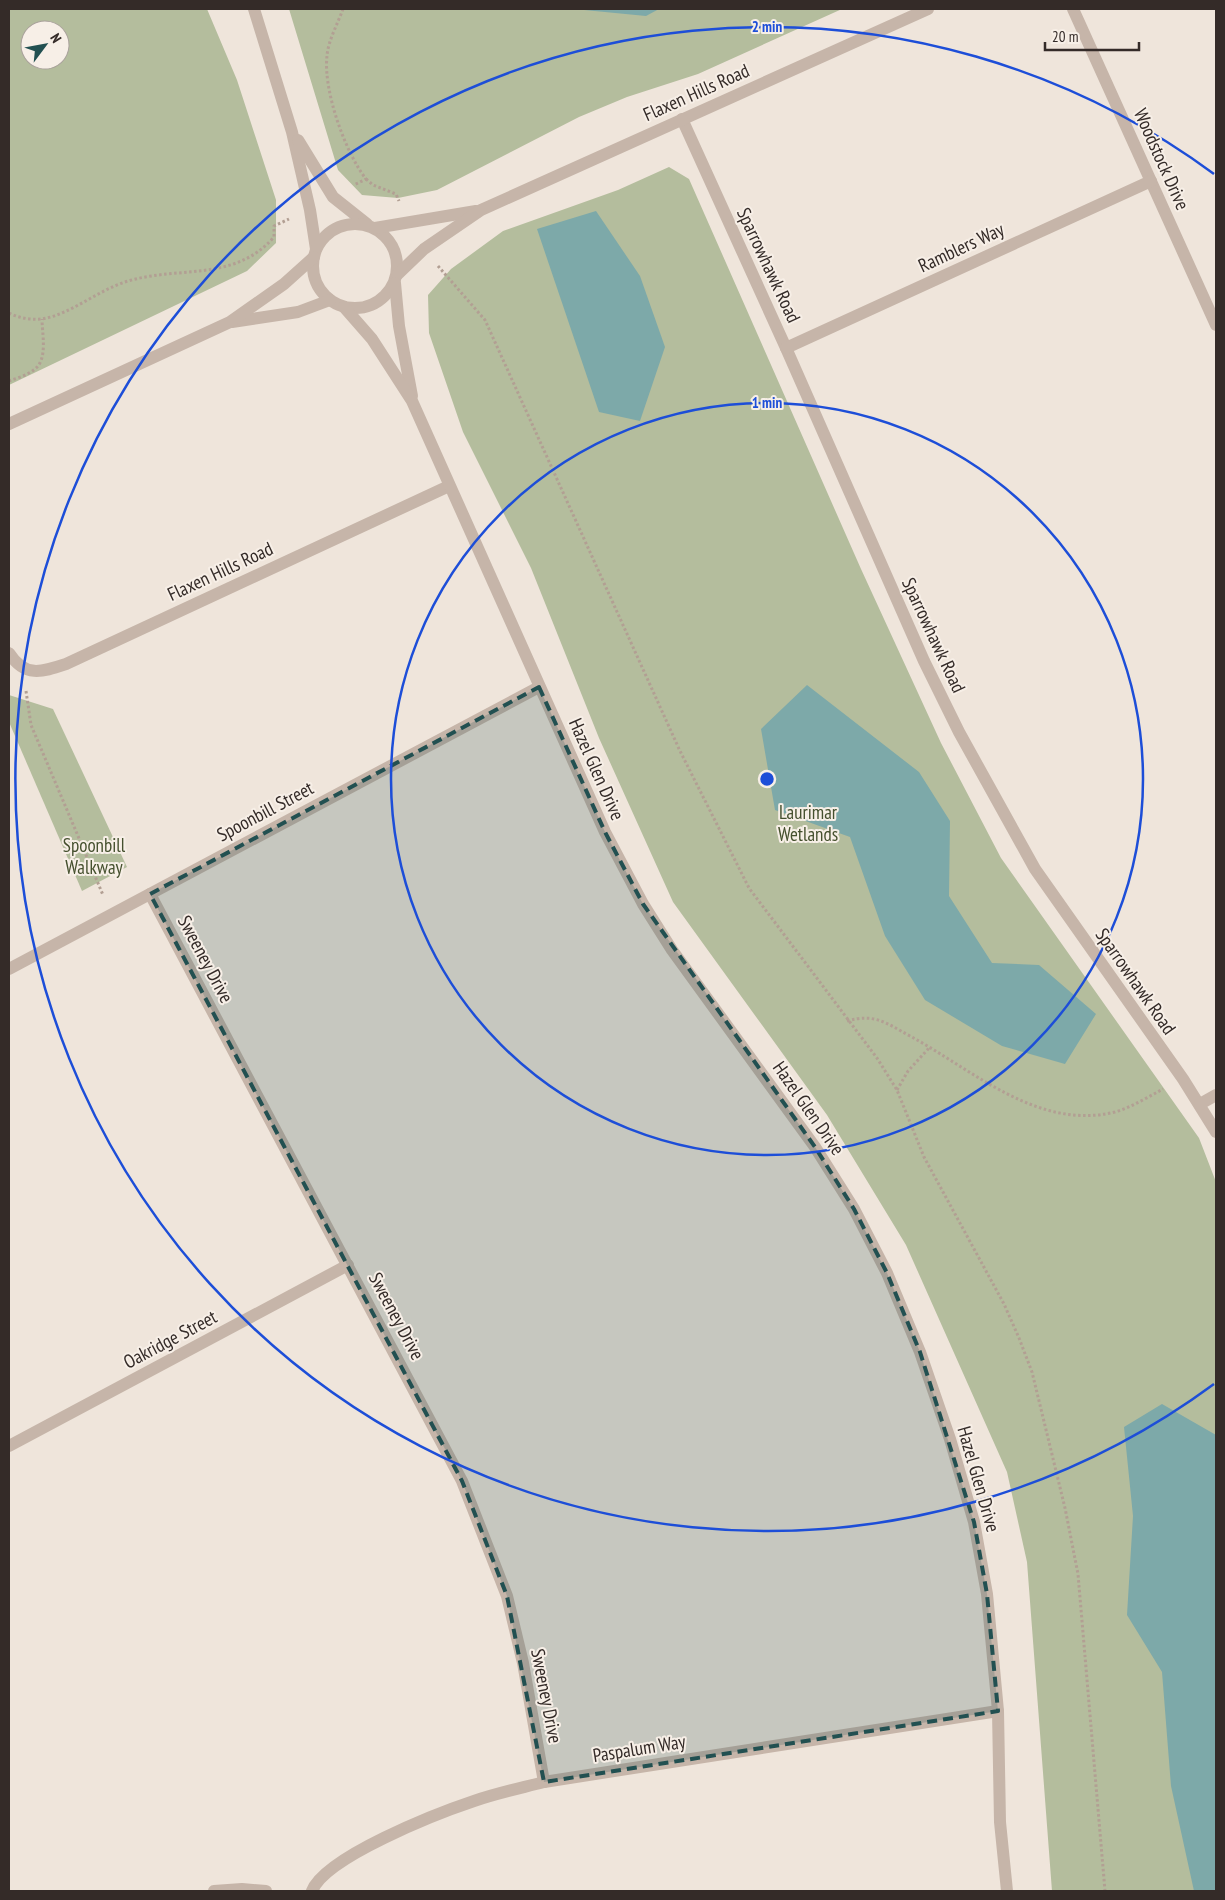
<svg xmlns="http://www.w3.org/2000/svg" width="1225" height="1900" viewBox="0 0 1225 1900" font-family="'PT Sans Narrow',sans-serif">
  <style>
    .green { fill: #b4bd9d; fill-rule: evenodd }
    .water { fill: #7da9a9 }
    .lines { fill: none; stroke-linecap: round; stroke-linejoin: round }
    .path { stroke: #b29f93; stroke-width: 3; stroke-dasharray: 2.5 2.5; stroke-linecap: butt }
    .minor { stroke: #c6b5a9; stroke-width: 12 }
    .tertiary { stroke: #c6b5a9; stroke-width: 12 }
    .marked { fill: #225051; fill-opacity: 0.2; stroke: #225051; stroke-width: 4; stroke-dasharray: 10 6; stroke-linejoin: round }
    .ring { fill: none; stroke: #1d4ed8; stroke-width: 2.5 }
    .labels { text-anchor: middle; stroke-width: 4; stroke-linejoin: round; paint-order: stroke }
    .street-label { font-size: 19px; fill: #342b28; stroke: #f7efe7 }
    .park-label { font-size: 19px; fill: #45502e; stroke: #f7efe7 }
    .centre { fill: #1d4ed8; stroke: #f7efe7; stroke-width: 2.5 }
    .ring-label { font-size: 15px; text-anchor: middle; font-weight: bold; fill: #1d4ed8; stroke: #f7efe7; stroke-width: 4; stroke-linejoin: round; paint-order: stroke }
  </style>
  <rect width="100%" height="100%" fill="#efe5db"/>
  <g class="green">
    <path d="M9 9H207L237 80 276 200V243L247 271 9 385ZM30 30H60V60H30Z"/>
    <path d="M289 9H842L698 74 627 97 579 117 437 190 398 198 362 195 338 170Z"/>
    <path d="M669 167 689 179 861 569 941 743 1001 858 1199 1138 1216 1182V1891H1052L1027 1562 1007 1472 906 1245 827 1115 673 902 599 738 531 568 463 432 429 333 428 295 451 269 503 231 618 190Z"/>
    <path d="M9 695 53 709 127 867 82 891 9 722Z"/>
  </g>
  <g class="water">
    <path d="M574 9H659L646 16Z"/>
    <path d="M596 211 640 276 665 347 640 421 599 412 537 229Z"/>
    <path d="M807 685 919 772 950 821 949 896 992 963 1039 965 1096 1014 1065 1064 1002 1046 925 1000 885 936 850 837 775 810 761 729Z"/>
    <path d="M1162 1404 1216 1435V1891H1194L1171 1786 1162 1672 1127 1615 1133 1516 1124 1427Z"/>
  </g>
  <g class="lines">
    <g class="path">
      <path d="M343 9C338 23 328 41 327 56 323 90 345 152 366 179L354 185"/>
      <path d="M366 179 373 185 396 194 399 201"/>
      <path d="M438 266 485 320 680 751 749 888 877 1058 897 1090 924 1157 1004 1304 1019 1338 1032 1372 1065 1508 1078 1574 1105 1891"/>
      <path d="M9 313C19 318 30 320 42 319 71 314 97 291 125 282 177 265 234 283 274 237V226L289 219"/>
      <path d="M9 381C17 378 28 375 35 369 48 359 42 333 42 319"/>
      <path d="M26 691 31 725 103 895"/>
      <path d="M847 1021C875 1013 886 1023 910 1036 973 1070 1038 1131 1115 1112 1132 1107 1148 1097 1163 1089"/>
      <path d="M897 1090 908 1071 930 1047"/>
    </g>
    <g class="minor">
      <path d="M1073 9 1216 325"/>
      <path d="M682 119 786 348 924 661 959 732 1035 869 1183 1079 1216 1132"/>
      <path d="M786 348 1151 181"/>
      <path d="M9 653C25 678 42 672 66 664L449 486"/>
      <path d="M150 894 462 1481 507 1596 523 1663 544 1782"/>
      <path d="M9 969 539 687"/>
      <path d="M1200 1104 1216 1095"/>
      <path d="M9 1446 348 1265"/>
      <path d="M214 1891 242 1889 266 1891"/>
      <path d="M312 1891C325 1857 438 1813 474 1801 497 1793 521 1788 544 1782L998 1711"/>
    </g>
    <g class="tertiary">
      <path d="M254 9 292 132 310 210 316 249"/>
      <path d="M298 140 333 197 367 224"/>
      <circle cx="355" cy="266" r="42"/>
      <path d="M375 228 476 211"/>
      <path d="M397 275 424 249 481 210 928 9"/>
      <path d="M395 283 399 326 412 396"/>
      <path d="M344 307 372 339 412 401 605 832 643 904 672 950 815 1147 854 1209 887 1273 920 1352 950 1439 974 1522 987 1594 998 1711 1000 1822 1007 1891"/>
      <path d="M232 322 298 312 330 300"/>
      <path d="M9 424 230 322 284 284 314 257"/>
    </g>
  </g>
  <path class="marked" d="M539 687 605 832 643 904 815 1147 854 1209 887 1273 920 1352 974 1522 987 1594 998 1711 544 1782 507 1596 462 1481 150 894Z"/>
  <g class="ring">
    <circle cx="767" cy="779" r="376"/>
    <path d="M1214 1384A752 752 0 1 1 1214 174"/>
  </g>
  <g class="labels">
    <g class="street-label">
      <text transform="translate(696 92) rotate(-24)" y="7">Flaxen Hills Road</text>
      <text transform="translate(1162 159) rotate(66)" y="7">Woodstock Drive</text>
      <text transform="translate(961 247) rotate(-25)" y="7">Ramblers Way</text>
      <text transform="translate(769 265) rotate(65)" y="7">Sparrowhawk Road</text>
      <text transform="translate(220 571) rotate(-25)" y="7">Flaxen Hills Road</text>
      <text transform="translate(934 635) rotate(65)" y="7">Sparrowhawk Road</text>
      <text transform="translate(597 769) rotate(66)" y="7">Hazel Glen Drive</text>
      <text transform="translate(265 811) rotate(-28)" y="7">Spoonbill Street</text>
      <text transform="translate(206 959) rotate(62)" y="7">Sweeney Drive</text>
      <text transform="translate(1136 981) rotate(55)" y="7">Sparrowhawk Road</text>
      <text transform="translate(809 1108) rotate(55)" y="7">Hazel Glen Drive</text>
      <text transform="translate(397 1316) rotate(62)" y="7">Sweeney Drive</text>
      <text transform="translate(170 1339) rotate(-28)" y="7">Oakridge Street</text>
      <text transform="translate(979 1479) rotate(74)" y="7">Hazel Glen Drive</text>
      <text transform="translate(547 1696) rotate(79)" y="7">Sweeney Drive</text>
      <text transform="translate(639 1748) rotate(-9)" y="7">Paspalum Way</text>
    </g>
    <g class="park-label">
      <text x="808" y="819">Laurimar<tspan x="808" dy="22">Wetlands</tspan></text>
      <text x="94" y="852">Spoonbill<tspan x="94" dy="22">Walkway</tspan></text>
    </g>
  </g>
  <circle cx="767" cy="779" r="8" class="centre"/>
  <g class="ring-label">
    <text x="767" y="32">2 min</text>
    <text x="767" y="408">1 min</text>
  </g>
  <rect width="1225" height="1900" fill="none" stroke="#342b28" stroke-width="20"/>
  <g transform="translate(45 45) rotate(58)"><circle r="24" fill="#f7efe7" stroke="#a9a19b"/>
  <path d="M0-4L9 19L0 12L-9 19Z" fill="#225051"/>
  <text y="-8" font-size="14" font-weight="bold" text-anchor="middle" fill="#342b28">N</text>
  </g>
  <path d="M1045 42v8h94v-8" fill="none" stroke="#342b28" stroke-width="2.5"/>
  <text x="1052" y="42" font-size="15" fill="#342b28" stroke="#f7efe7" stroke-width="4" paint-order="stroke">20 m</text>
</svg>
